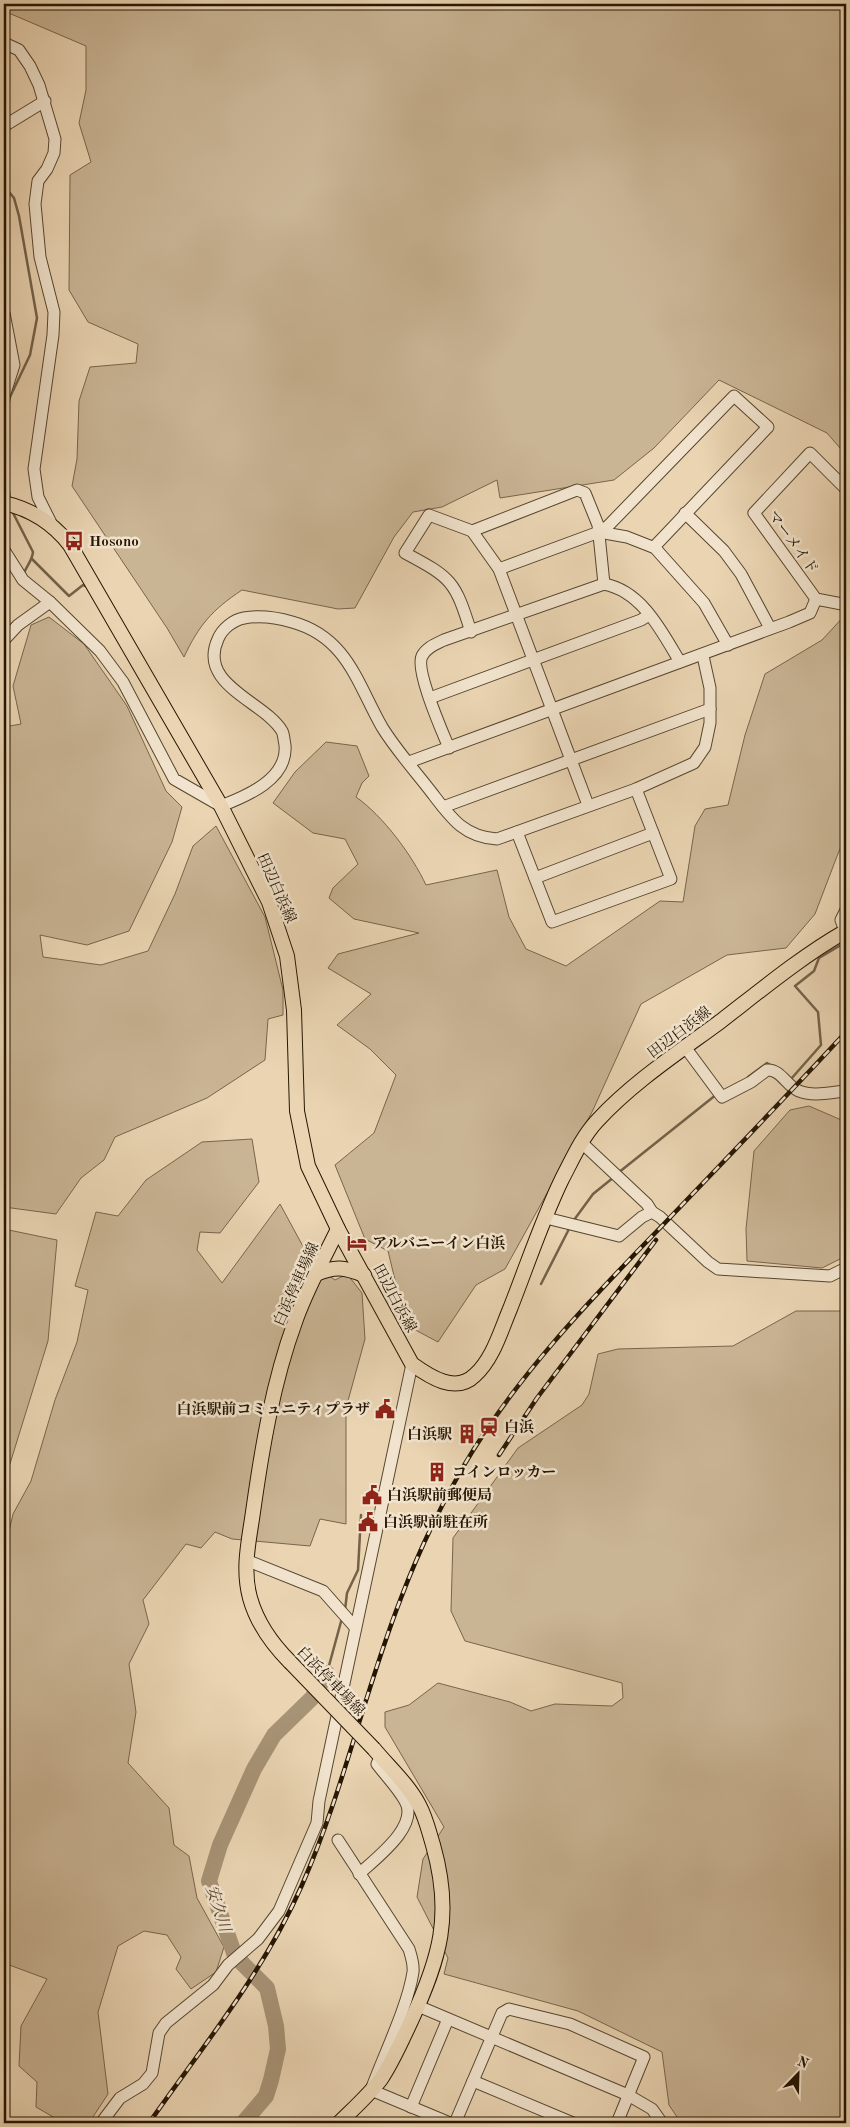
<svg xmlns="http://www.w3.org/2000/svg" width="850" height="2127" viewBox="0 0 850 2127" font-family="'Old Standard TT','Noto Serif JP',serif">
  <style>
    .green { fill: #c9b494; stroke: #77654c }
    .lines { fill: none; stroke-linecap: round; stroke-linejoin: round }
    .stream { stroke: #736148; stroke-width: 2.5 }
    .river { stroke: #a79376; stroke-width: 16 }
    .minor-casing { stroke: #56462f; stroke-width: 13 }
    .major-casing { stroke: #251603; stroke-width: 16 }
    .minor { stroke: #f1e3cd; stroke-width: 11 }
    .major { stroke: #ead4b2; stroke-width: 14 }
    .rail-casing { stroke: #251603; stroke-width: 4.5 }
    .rail { stroke: #f1e3cd; stroke-width: 2.5; stroke-dasharray: 8; stroke-linecap: butt }
    .major-bridge-casing { stroke: #251603; stroke-width: 16; stroke-linecap: butt }
    .major-bridge { stroke: #ead4b2; stroke-width: 14 }
    .labels { text-anchor: middle; stroke-width: 5; stroke-linejoin: round; paint-order: stroke }
    .poi-label { font-size: 15px; font-weight: bold; fill: #251603; stroke: #f1e3cd; text-anchor: start }
    .street-label { font-size: 15px; fill: #251603; stroke: #f1e3cd }
    .water-label { font-size: 16px; font-style: italic; fill: #594831; stroke: #f1e3cd }
  </style>
  <rect width="100%" height="100%" fill="#ead4b2"/>
  <filter id="stains"><feTurbulence type="fractalNoise" baseFrequency=".004" numOctaves="4"/><feColorMatrix values="0 0 0 0 .2 0 0 0 0 .09 0 0 0 0 .02 0 0 0 .5 -.17"/></filter>
  <radialGradient id="worn" r=".72"><stop offset=".6" stop-color="#630" stop-opacity="0"/><stop offset="1" stop-color="#630" stop-opacity=".3"/></radialGradient>
  <g class="green">
    <path d="M4 4H846V455L827 433 719 380 654 448 614 480 500 498 497 480 442 507 413 512 394 537 355 608 338 609 242 590C212 610 199 625 184 657L167 628 72 486 77 459 79 401 90 367 136 363 138 344 88 322 69 290 70 175 91 162 79 123 86 90V46L4 11Z"/>
    <path d="M846 614V838L839 851 815 914 786 948 727 955 641 1004 592 1112 505 1269 476 1285 438 1342 406 1325 388 1251 365 1239 335 1165 374 1133 396 1075 370 1049 337 1025 371 994 328 968 338 954 419 933 354 919 329 898 333 888 358 864 345 839 313 833 273 803 295 772 326 742 357 746 369 776 362 783 356 797C383 816 412 855 426 885L497 870 509 917 526 949 566 966 660 901 683 902 695 826 705 809 728 805 745 735 765 674 822 640Z"/>
    <path d="M49 617 84 644 127 706 166 791 182 807 172 842 129 931 87 945 40 935 43 957 101 965 148 951 175 894 193 846 216 826 265 917 283 990V1015L268 1019 265 1060 207 1098 115 1137 104 1160 81 1178 56 1214 4 1207V727L21 724 13 686 31 625Z"/>
    <path d="M809 1106 846 1122V1256L822 1268 747 1261 746 1229 754 1151 790 1110Z"/>
    <path d="M252 1139 259 1182 220 1233 200 1232 197 1250 222 1283 280 1204 312 1263 335 1280 347 1274 362 1293 365 1339 346 1408V1524L320 1519 310 1546 232 1539 215 1532 201 1548 186 1544 143 1600 149 1624 129 1664 136 1712 128 1763 169 1808 174 1845 189 1856 197 1898 224 1947 216 1972 191 1989 176 1969 181 1957 167 1935 144 1931 118 1946 98 2012 108 2094 89 2123H59L60 2121 36 2107 37 2082 19 2066 21 2026 47 1979 4 1963V1553L13 1514 31 1481 55 1400 77 1342 88 1290 75 1286 96 1212 118 1216 146 1180 202 1142Z"/>
    <path d="M4 1229 57 1240 48 1341 4 1483Z"/>
    <path d="M796 1311H846V2123H681L669 2105 662 2052 578 2011 444 1974 448 1958 417 1897 423 1859 444 1827 385 1727V1712L409 1705 438 1683 510 1702 531 1711 555 1704 612 1706 623 1698 622 1683 465 1641 451 1611 453 1538 518 1448 582 1405 589 1394 598 1354 618 1349 733 1346Z"/>
  </g>
  <g class="lines">
    <g class="stream">
      <path d="M4 186 14 198 19 216 37 318 30 355 10 397 4 424"/>
      <path d="M4 457 10 499"/>
      <path d="M12 511 33 552C32 561 27 565 24 573"/>
      <path d="M32 559 69 596 83 585 88 587"/>
      <path d="M748 1077 767 1063 772 1066"/>
      <path d="M788 1078 791 1079 821 1045 818 1012 795 986 814 971 819 958 846 942"/>
      <path d="M618 1173 717 1094"/>
      <path d="M574 1220 593 1194 614 1177"/>
      <path d="M541 1284 570 1227"/>
      <path d="M345 1610 347 1593 358 1570 361 1515"/>
      <path d="M327 1673 342 1618"/>
    </g>
    <path class="river" d="M243 2123 266 2096 271 2080 278 2049 276 2026 267 1988 235 1956 209 1881 220 1845 254 1769 274 1735 312 1698 327 1673"/>
    <defs>
      <g id="minor">
        <path d="M4 43 19 50 30 66 39 85 55 139 54 153 47 169 38 181 35 204 40 257 54 312 53 335 34 469 38 497 52 525"/>
        <path d="M4 126 45 101"/>
        <path d="M4 313 14 365 4 396"/>
        <path d="M846 489 810 453 754 513 816 599 842 604 846 601"/>
        <path d="M685 513 724 551 741 574 770 628"/>
        <path d="M472 531 499 569 588 805"/>
        <path d="M599 532 627 537 655 548 704 603 728 645"/>
        <path d="M4 550 23 580 50 602 100 651 123 682 174 779 221 806C247 796 288 779 285 745 284 741 284 735 282 731 264 701 197 685 218 639 222 629 233 620 244 618 261 615 275 617 292 622 347 637 357 683 382 727 396 750 416 772 432 793 451 818 464 837 497 839L636 789 694 763 705 747 710 723V688L703 656"/>
        <path d="M499 569 599 532 608 526 734 396 768 427 654 547"/>
        <path d="M471 632C455 581 452 578 405 553L429 515 472 531 577 490 585 493 598 525 604 584"/>
        <path d="M4 640 18 625 50 602"/>
        <path d="M430 698 641 620 649 615"/>
        <path d="M449 748C442 731 415 670 422 656 427 647 436 644 444 640L604 584C642 591 662 632 680 662"/>
        <path d="M409 762 789 622 810 613 816 599"/>
        <path d="M443 807 710 709"/>
        <path d="M517 832 552 922 671 879 636 789"/>
        <path d="M535 878 653 833"/>
        <path d="M845 931 841 920 846 910"/>
        <path d="M685 1047 722 1097 751 1082 767 1070C781 1069 787 1087 799 1091 813 1097 832 1092 846 1091"/>
        <path d="M582 1143 647 1204 652 1212"/>
        <path d="M546 1218 619 1236 642 1217 652 1212 660 1217 708 1262 718 1269 830 1276 846 1268"/>
        <path d="M246 1560 323 1591 354 1626"/>
        <path d="M338 1840 409 1949C411 1956 414 1964 413 1972 408 2006 383 2057 371 2090L450 2123"/>
        <path d="M359 1874C375 1859 420 1826 405 1801 398 1788 386 1776 377 1764L381 1756"/>
        <path d="M418 2006 628 2095 652 2109 662 2123"/>
        <path d="M473 2081 573 2123"/>
        <path d="M411 2107 448 2019"/>
        <path d="M101 2123 120 2098 143 2084 152 2073 159 2033 166 2023 213 1985 228 1965 258 1939 279 1911 317 1823 319 1801 412 1364"/>
        <path d="M455 2123 502 2013 509 2009 570 2024 644 2057 617 2123"/>
      </g>
      <g id="major">
        <path d="M4 503C30 509 53 523 70 545L221 806 269 902 287 956 294 1010 297 1111 308 1166 338 1229 412 1364C430 1377 456 1394 475 1375 493 1359 501 1330 510 1309 527 1266 542 1220 562 1179 572 1160 582 1137 597 1121 633 1082 679 1052 721 1021 761 990 802 956 846 931"/>
        <path d="M316 1274C335 1266 344 1267 364 1275"/>
        <path d="M290 1662C272 1644 257 1623 250 1598 242 1568 249 1541 253 1512 262 1448 273 1382 295 1322 306 1290 323 1260 338 1229"/>
        <path d="M339 2123C353 2109 369 2095 381 2079 393 2061 402 2040 411 2021 440 1958 453 1915 433 1845 429 1832 426 1818 419 1805 408 1784 389 1767 374 1749"/>
      </g>
    </defs>
    <use href="#minor" class="minor-casing"/>
    <use href="#major" class="major-casing"/>
    <use href="#minor" class="minor"/>
    <use href="#major" class="major"/>
    <defs>
      <g id="rail">
        <path d="M499 1455 537 1398 656 1240"/>
        <path d="M149 2123C203 2046 264 1972 302 1885 343 1792 364 1693 401 1598 418 1553 439 1509 463 1467 515 1378 588 1302 660 1228 722 1163 785 1098 846 1032"/>
      </g>
    </defs>
    <use href="#rail" class="rail-casing"/>
    <use href="#rail" class="rail"/>
    <defs>
      <path id="major-bridge" d="M290 1662 374 1749"/>
    </defs>
    <use href="#major-bridge" class="major-bridge-casing"/>
    <use href="#major-bridge" class="major-bridge"/>
  </g>
  <defs>
    <symbol id="bus-bare" viewBox="-9 -9 18 18"><path d="M-5-6H5V4H4V6H2V4H-2V6H-4V4H-5ZM-3.5-4V0h7V-4ZM-3.5 1.2v1.5H-2V1.2ZM2 1.2v1.5H3.5V1.2Z" fill="#8f2418" stroke="#f1e3cd" stroke-width="2.5" paint-order="stroke"/></symbol>
    <symbol id="hotel-bare" viewBox="-9 -9 18 18"><path d="M-6-4.5h1.5V1H6V5H4.5V3h-9V5H-6ZM-4 0a1.8 1.8 0 1 1 3.6 0ZM.5 0V-2.5h3Q6-2.5 6 0Z" fill="#8f2418" stroke="#f1e3cd" stroke-width="2.5" paint-order="stroke"/></symbol>
    <symbol id="civic-bare" viewBox="-9 -9 18 18"><path d="M-.6-6.5H3V-4.5H.6V-3L4-1V1h2V6H-6V1h2V-1L-.6-3ZM-1.2 2.5V6h2.4V2.5Z" fill="#8f2418" stroke="#f1e3cd" stroke-width="2.5" paint-order="stroke"/></symbol>
    <symbol id="station-bare" viewBox="-9 -9 18 18"><path d="M-3-6H3Q5-6 5-4V2Q5 4 3 4L4.5 6H3L1.5 4h-3L-3 6H-4.5L-3 4Q-5 4-5 2V-4Q-5-6-3-6ZM-3.5-4v3h7v-3ZM-3.5 1v1.5H-2V1ZM2 1v1.5H3.5V1Z" fill="#8f2418" stroke="#f1e3cd" stroke-width="2.5" paint-order="stroke"/></symbol>
    <symbol id="building-bare" viewBox="-9 -9 18 18"><path d="M-4-6H4V6H1V3H-1V6H-4ZM-2.5-4.3h1.7v1.8h-1.7ZM.8-4.3h1.7v1.8H.8ZM-2.5-1h1.7V.8h-1.7ZM.8-1h1.7V.8H.8Z" fill="#8f2418" stroke="#f1e3cd" stroke-width="2.5" paint-order="stroke"/></symbol>
  </defs>
  <g fill-rule="evenodd">
    <use href="#bus-bare" x="60" y="527" width="28" height="28"/>
    <use href="#hotel-bare" x="343" y="1229" width="28" height="28"/>
    <use href="#civic-bare" x="371" y="1395" width="28" height="28"/>
    <use href="#station-bare" x="475" y="1413" width="28" height="28"/>
    <use href="#building-bare" x="453" y="1420" width="28" height="28"/>
    <use href="#building-bare" x="423" y="1458" width="28" height="28"/>
    <use href="#civic-bare" x="358" y="1481" width="28" height="28"/>
    <use href="#civic-bare" x="354" y="1508" width="28" height="28"/>
  </g>
  <g class="labels">
    <g class="poi-label">
      <text x="89" y="546">Hosono</text>
      <text x="372" y="1248">アルバニーイン白浜</text>
      <text x="370" y="1414" text-anchor="end">白浜駅前コミュニティプラザ</text>
      <text x="504" y="1432">白浜</text>
      <text x="452" y="1439" text-anchor="end">白浜駅</text>
      <text x="452" y="1477">コインロッカー</text>
      <text x="387" y="1500">白浜駅前郵便局</text>
      <text x="383" y="1527">白浜駅前駐在所</text>
    </g>
    <g class="street-label">
      <text transform="translate(793 542) rotate(54)" y="5">マーメイド</text>
      <text transform="translate(277 888) rotate(66)" y="5">田辺白浜線</text>
      <text transform="translate(679 1032) rotate(-37)" y="5">田辺白浜線</text>
      <text transform="translate(296 1284) rotate(-66)" y="5">白浜停車場線</text>
      <text transform="translate(395 1298) rotate(62)" y="5">田辺白浜線</text>
      <text transform="translate(331 1681) rotate(46)" y="5">白浜停車場線</text>
    </g>
    <g class="water-label">
      <text transform="translate(219 1908) rotate(72)" y="6">安久川</text>
    </g>
  </g>
  <rect width="850" height="2127" fill="none" stroke="#ead4b2" stroke-width="20"/>
  <rect x="5" y="5" width="840" height="2117" fill="none" stroke="#251603" stroke-width="2.5"/>
  <rect x="10" y="10" width="830" height="2107" fill="none" stroke="#251603"/>
  <g transform="translate(798 2074) rotate(23)" stroke="#f1e3cd" stroke-width="4" paint-order="stroke">
  <path d="M0-4L9 19L0 12L-9 19Z" fill="#251603"/>
  <text y="-8" font-size="14" font-weight="bold" text-anchor="middle" fill="#251603">N</text>
  </g>
  <rect width="100%" height="100%" filter="url(#stains)"/>
  <rect width="100%" height="100%" fill="url(#worn)"/>
</svg>
